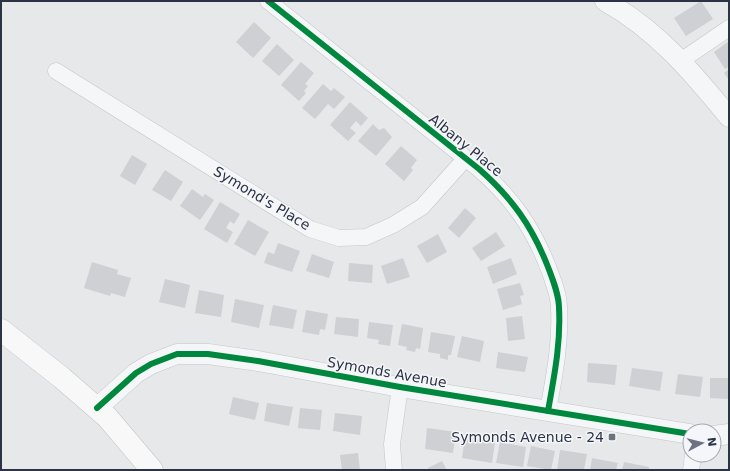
<svg xmlns="http://www.w3.org/2000/svg" width="730" height="471" viewBox="0 0 730 471" font-family="'DejaVu Sans',sans-serif">
  <style>
    .building { fill: #ced0d3 }
    .lines { fill: none; stroke-linecap: round; stroke-linejoin: round }
    .minor-casing { stroke: #c4c6c8; stroke-width: 17 }
    .tertiary-casing { stroke: #c4c6c8; stroke-width: 21 }
    .secondary-casing { stroke: #c4c6c8; stroke-width: 23 }
    .minor { stroke: #f5f6f7; stroke-width: 16 }
    .tertiary { stroke: #f5f6f7; stroke-width: 20 }
    .secondary { stroke: #f8f8f8; stroke-width: 22 }
    .cycleway-casing { stroke: #f4f6f9; stroke-width: 8 }
    .cycleway { stroke: #00873e; stroke-width: 6 }
    .poi-dot { fill: #6c737f; stroke: #f4f6f9; stroke-width: 1.5 }
    .labels { text-anchor: middle; stroke-width: 3; stroke-linejoin: round; paint-order: stroke }
    .street-label { font-size: 14px; fill: #2b3445; stroke: #f4f6f9 }
    .poi-label { font-size: 14px; fill: #2b3445; stroke: #f4f6f9; text-anchor: end }
  </style>
  <rect width="100%" height="100%" fill="#e6e8ea"/>
  <g class="building">
    <path d="M701 1 713 19 686 36 674 18Z"/>
    <path d="M254 22 271 38 253 58 236 42Z"/>
    <path d="M729 41V67L725 69 714 52Z"/>
    <path d="M277 44 294 60 279 76 262 61Z"/>
    <path d="M301 62 314 73 305 84 308 86 304 91 306 93 299 101 281 85Z"/>
    <path d="M729 69V80L724 73Z"/>
    <path d="M323 84 331 91 334 88 345 97 334 109 328 104 315 119 302 108Z"/>
    <path d="M350 102 368 118 361 126 356 121 350 128 356 133 348 141 330 125Z"/>
    <path d="M373 124 379 130 384 128 392 137 376 156 358 141Z"/>
    <path d="M401 146 417 160 411 168 413 170 404 181 385 164Z"/>
    <path d="M132 155 147 164 135 185 120 176Z"/>
    <path d="M165 170 183 182 171 201 152 190Z"/>
    <path d="M192 189 203 197 205 194 214 200 200 220 180 206Z"/>
    <path d="M220 202 240 214 234 224 230 221 226 228 233 232 227 243 204 229Z"/>
    <path d="M465 208 476 218 459 238 448 228Z"/>
    <path d="M248 220 269 232 255 256 234 244Z"/>
    <path d="M496 232 505 246 481 261 472 248Z"/>
    <path d="M438 234 447 252 427 263 417 246Z"/>
    <path d="M278 243 300 251 292 272 264 263 268 252 274 254Z"/>
    <path d="M312 254 334 262 329 278 306 271Z"/>
    <path d="M403 258 410 277 387 284 381 266Z"/>
    <path d="M511 258 517 274 493 284 487 267Z"/>
    <path d="M92 262 118 270 117 274 131 278 125 297 111 293 110 296 84 288Z"/>
    <path d="M349 263 373 265 372 283 348 281Z"/>
    <path d="M165 279 190 285 185 308 159 302Z"/>
    <path d="M520 283 524 295 520 296 522 304 503 310 497 289Z"/>
    <path d="M199 290 224 295 221 317 195 313Z"/>
    <path d="M235 299 264 305 259 328 231 322Z"/>
    <path d="M273 305 297 310 293 329 269 325Z"/>
    <path d="M306 310 328 314 325 330 320 329 319 335 302 332Z"/>
    <path d="M522 316 525 339 508 341 506 318Z"/>
    <path d="M336 317 359 319 358 337 334 334Z"/>
    <path d="M369 322 393 325 390 346 378 344 379 340 367 338Z"/>
    <path d="M402 324 423 328 420 349 416 348 415 352 406 350 407 347 398 345Z"/>
    <path d="M431 332 455 336 451 355H448V360L440 358V354L428 352Z"/>
    <path d="M462 336 484 341 480 362 457 357Z"/>
    <path d="M498 352 528 357 525 372 496 368Z"/>
    <path d="M588 363 617 365 615 385 587 382Z"/>
    <path d="M632 368 663 372 660 391 629 386Z"/>
    <path d="M678 374 703 377 700 397 675 394Z"/>
    <path d="M710 378H729V399L710 398Z"/>
    <path d="M233 397 259 403 255 420 229 414Z"/>
    <path d="M267 403 293 407 289 426 264 421Z"/>
    <path d="M300 408 322 410 320 430 298 428Z"/>
    <path d="M335 413 362 416 360 435 333 431Z"/>
    <path d="M427 428 456 432 453 453 425 449Z"/>
    <path d="M465 437 495 442 492 463 462 458Z"/>
    <path d="M500 442 526 447 523 467 496 463Z"/>
    <path d="M531 446 555 451 551 470 527 466Z"/>
    <path d="M560 450 587 454 584 470H557Z"/>
    <path d="M358 453 360 470H342L340 455Z"/>
    <path d="M592 458 618 463 616 470H590Z"/>
    <path d="M442 461 447 470H428V468Z"/>
    <path d="M624 462 649 467V470H622Z"/>
  </g>
  <g class="lines">
    <defs>
      <g id="minor">
        <path d="M268 1 479 169C512 198 532 226 548 267 553 280 559 295 559 308 561 343 554 377 548 411"/>
        <path d="M682 60 729 28"/>
        <path d="M56 71 310 229 339 238 366 237 393 225 422 207 465 159"/>
        <path d="M394 470 392 444 400 387"/>
        <path d="M691 470 693 455"/>
      </g>
      <g id="tertiary">
        <path d="M605 1C657 30 692 72 729 117"/>
        <path d="M97 408 136 373 151 364 177 354H208L258 361 400 387 690 434"/>
        <path d="M714 436 729 434"/>
      </g>
      <path id="secondary" d="M1 330 62 378 107 417 152 470"/>
    </defs>
    <use href="#minor" class="minor-casing"/>
    <use href="#tertiary" class="tertiary-casing"/>
    <use href="#secondary" class="secondary-casing"/>
    <use href="#minor" class="minor"/>
    <use href="#tertiary" class="tertiary"/>
    <use href="#secondary" class="secondary"/>
    <defs>
      <g id="cycleway">
        <path d="M268 1 479 169C512 198 532 226 548 267 553 280 559 295 559 308 561 343 554 377 548 411"/>
        <path d="M97 408 136 373 151 364 177 354H208L258 361 400 387 690 434"/>
      </g>
    </defs>
    <use href="#cycleway" class="cycleway-casing"/>
    <use href="#cycleway" class="cycleway"/>
  </g>
  <rect class="poi-dot" x="608" y="433" width="8" height="8" rx="2"/>
  <g class="labels">
    <g class="street-label">
      <text transform="translate(466 145) rotate(39)" y="5">Albany Place</text>
      <text transform="translate(262 198) rotate(31)" y="5">Symond's Place</text>
      <text transform="translate(387 372) rotate(10)" y="5">Symonds Avenue</text>
    </g>
    <g class="poi-label">
      <text x="604" y="442">Symonds Avenue - 24</text>
    </g>
  </g>
  <rect width="730" height="471" fill="none" stroke="#2b3445" stroke-width="4"/>
  <g transform="translate(702 443) rotate(83)"><circle r="19" fill="#f4f6f9" stroke="#a4a8b1"/>
  <path d="M0-3L7 15L0 10L-7 15Z" fill="#6c737f"/>
  <text y="-6" font-size="11" font-weight="bold" text-anchor="middle" fill="#2b3445">N</text>
  </g>
</svg>
